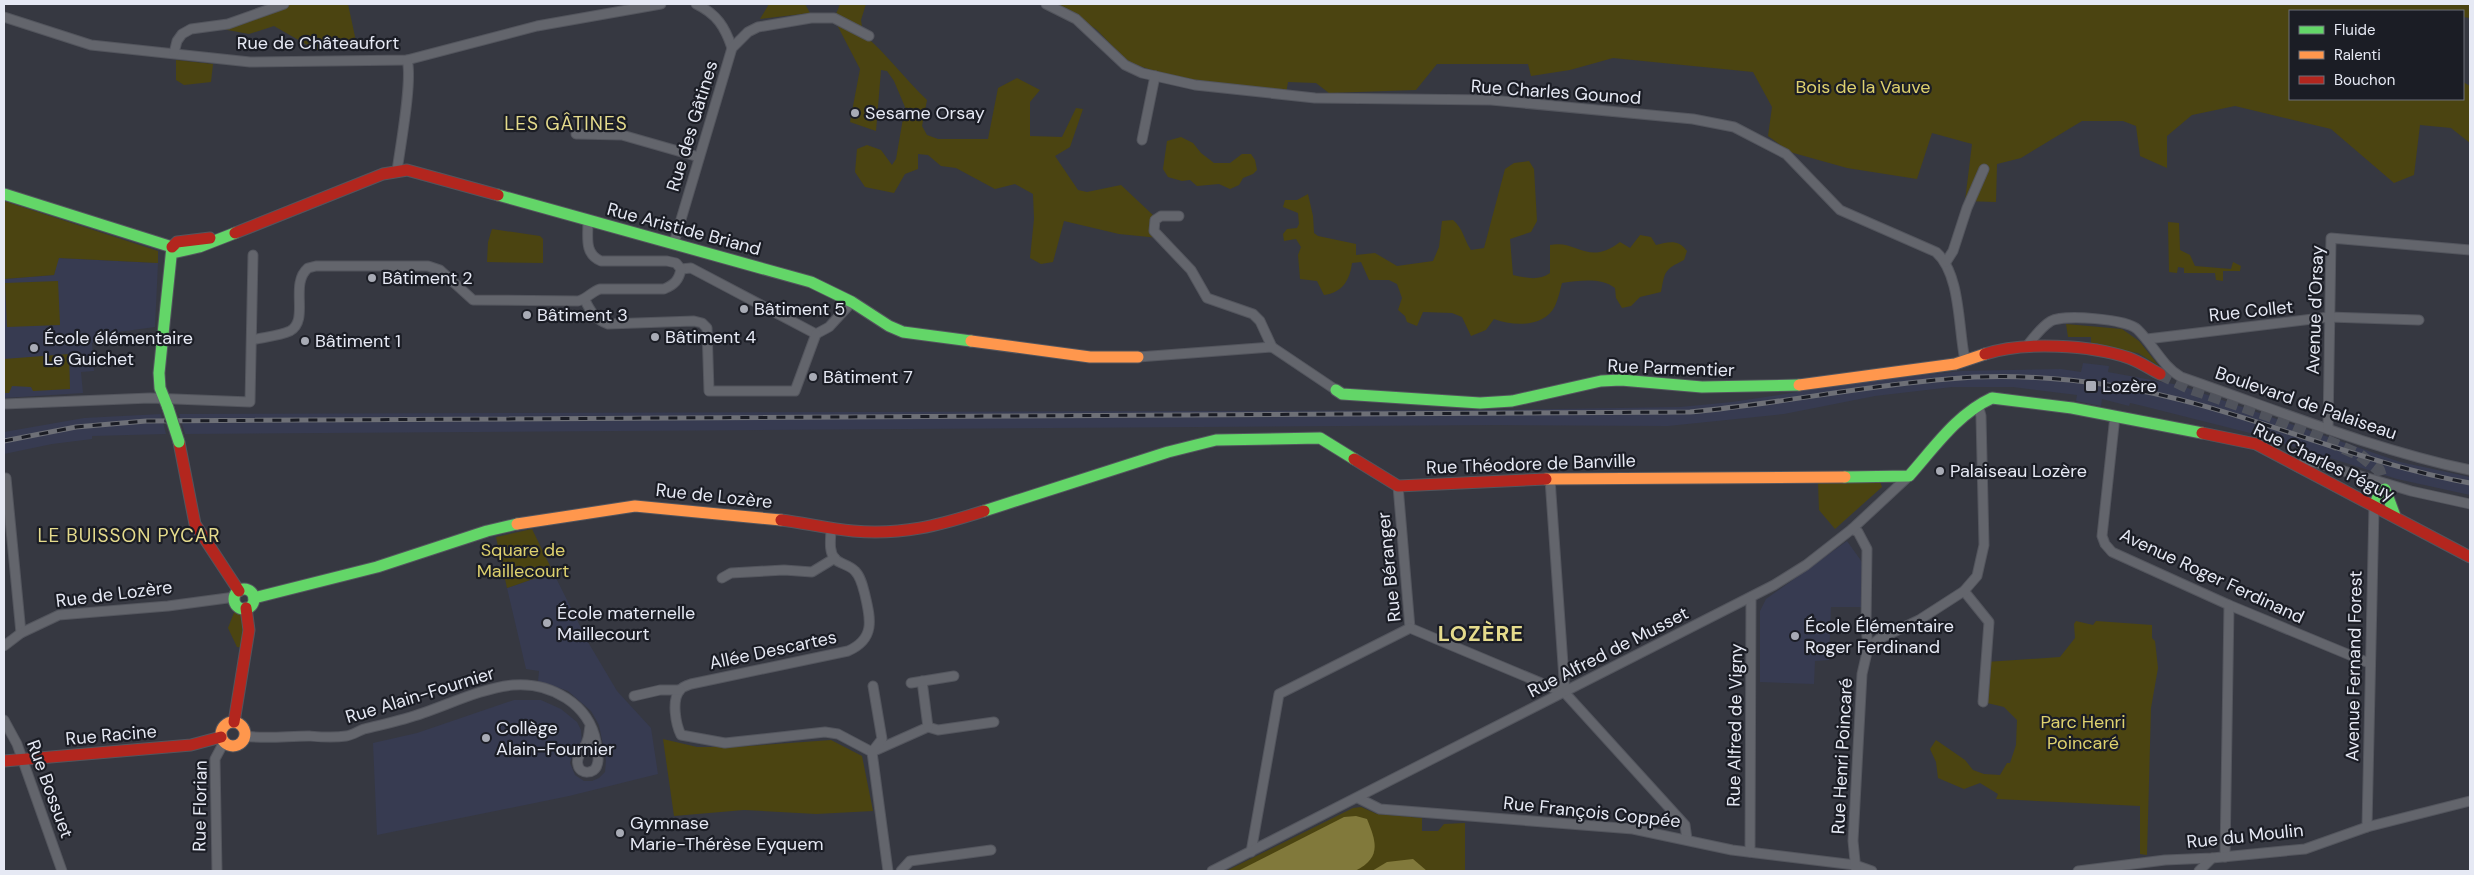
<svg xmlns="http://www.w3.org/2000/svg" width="2474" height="875" viewBox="0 0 2474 875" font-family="'DM Sans',sans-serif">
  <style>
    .built { fill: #373b51 }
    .green { fill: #4b4411 }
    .water { fill: #81793b }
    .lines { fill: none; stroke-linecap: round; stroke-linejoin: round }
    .secondary-tunnel { stroke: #50535c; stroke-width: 12; stroke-dasharray: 12 6; stroke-linecap: butt }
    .street-casing { stroke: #53555d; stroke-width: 11 }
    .fast-casing { stroke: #53555d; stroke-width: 13 }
    .slow-casing { stroke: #53555d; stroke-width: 13 }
    .jam-casing { stroke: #53555d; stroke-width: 13 }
    .street { stroke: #63656c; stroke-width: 9 }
    .fast { stroke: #63d668; stroke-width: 11 }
    .slow { stroke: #ff974d; stroke-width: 11 }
    .jam { stroke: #b3261e; stroke-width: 11 }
    .rail-casing { stroke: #6e7077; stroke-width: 5 }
    .rail { stroke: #1b1d25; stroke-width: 3; stroke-dasharray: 9; stroke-linecap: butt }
    .fast-bridge-casing { stroke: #53555d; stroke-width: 13; stroke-linecap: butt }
    .fast-bridge { stroke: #63d668; stroke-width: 11 }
    .poi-dot { fill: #a8abb5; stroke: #1b1d25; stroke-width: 2 }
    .labels { text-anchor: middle; stroke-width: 4.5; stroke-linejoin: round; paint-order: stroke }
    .street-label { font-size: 18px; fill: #e6e9f4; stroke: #1b1d25 }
    .park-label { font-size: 18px; fill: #ded16e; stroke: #1b1d25 }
    .poi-label { font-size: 18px; fill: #e6e9f4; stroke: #1b1d25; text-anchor: start }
    .neighbourhood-label { font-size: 19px; letter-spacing: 1px; fill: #e5db8c; stroke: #1b1d25 }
    .district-label { font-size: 22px; font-weight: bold; letter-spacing: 1px; fill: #e5db8c; stroke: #1b1d25 }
  </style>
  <rect width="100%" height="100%" fill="#363841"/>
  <g class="built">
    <path d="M58 258 158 263 155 327 118 332V341L92 343 94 371 81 372 83 393 4 398V279L54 275Z"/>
    <path d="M2083 363 2109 366 2108 372 2179 385 2400 462 2470 477V495L2397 479 2250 433 2143 406 2130 403 2129 406 2102 399 2101 406 2076 401 2077 395 2013 387H1952L1875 396 1784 414 1668 426 1497 425 185 434 179 414 1496 410 1680 407 1732 402 1869 381 1962 371 2061 369 2081 372Z"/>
    <path d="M161 414 166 434 92 436V439L52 444 4 454V432L84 418Z"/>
    <path d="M1847 541 1862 562V607H1831L1829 660 1815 661 1814 684 1760 682V611L1766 599Z"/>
    <path d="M553 572 588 642 617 691 651 728 658 774 569 796 377 835 373 743 417 733 514 700H541L561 709 577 722 581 730 582 744 573 753 570 763 575 775 584 781H592L599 778 605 772 606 760 599 725 591 711 568 691 538 681 539 671 526 669 507 588Z"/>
  </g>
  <g class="green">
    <path d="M283 4H348L357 46 316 50 274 26 249 34 222 29 269 13Z"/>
    <path d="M769 4H805L810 13 760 19Z"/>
    <path d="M840 4H866L861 20 863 34C887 54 905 79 927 100L922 126 927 135 938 139H988L998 88 1017 78 1040 90 1030 102V136L1062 137 1076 108 1083 109 1070 147 1055 156 1078 190 1087 192 1121 185 1155 217 1159 238 1119 234 1064 221 1053 262 1041 264 1030 258 1034 219 1033 194 1015 184 995 189 956 168 941 166 928 155 918 154V169L905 174 894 193 865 187 855 172 857 149 867 145 881 150 892 165 896 159 905 107 894 81 887 71 881 70 876 131 850 122 860 69 834 19Z"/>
    <path d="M1053 4H2470V18L2463 17V11H2290V99H2463V82L2470 86V143L2451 128 2420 125 2414 175 2394 183 2331 129 2235 106 2192 115 2167 136V168L2140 156 2136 126 2123 121H2082L2021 158 1997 164 1996 202 1965 201 1972 144 1932 133 1917 179 1847 168 1790 152 1768 136 1772 107 1753 72 1613 58 1570 70 1531 76 1528 64H1437L1416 90 1329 93 1316 83 1288 82 1286 94 1208 84 1163 74 1128 62 1097 30 1077 16Z"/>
    <path d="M176 60 213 64 211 82 184 85 176 80Z"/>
    <path d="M1181 137 1193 143 1201 153 1214 163H1230L1242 154H1251L1255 160 1257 170 1253 174 1243 178 1239 185 1230 189 1219 184 1197 186 1190 180 1182 181 1168 177 1163 169 1167 141Z"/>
    <path d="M1529 161 1534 169 1537 221 1531 232 1510 239 1513 275C1526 278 1539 281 1550 273V245C1577 239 1588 267 1620 242L1630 248 1640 235 1651 237 1656 245C1669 242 1678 239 1687 251L1684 260C1664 270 1665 271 1661 292L1640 297 1631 306 1622 308 1616 298 1615 288C1600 277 1579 281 1562 283 1560 291 1558 299 1555 306 1544 328 1513 326 1494 319L1486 330 1471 336 1462 317 1452 313 1423 312 1417 326 1407 322 1405 316 1398 310 1402 298 1397 284 1389 280H1369L1361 262 1352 263C1350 280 1342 293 1324 295L1317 281 1300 279 1298 255 1301 247 1296 239 1284 241 1283 234 1287 229 1297 228 1299 224 1298 213 1283 207 1285 200H1297L1308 194 1313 216 1314 233 1318 236 1356 244V255L1375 253 1397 266 1433 261 1439 247 1442 221 1453 220C1463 228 1464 240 1471 250L1484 248 1505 169 1514 163Z"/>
    <path d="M4 201 158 251V263L59 258 54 275 4 279Z"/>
    <path d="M2168 222 2179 223 2180 250 2190 255 2195 266 2231 269 2233 262 2241 266 2240 271H2223V281L2216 280 2215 273H2184V268L2178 267 2177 273 2169 272Z"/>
    <path d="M492 229 540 236 543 239V263L487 262 488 242Z"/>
    <path d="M58 281 60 325 7 327 5 283Z"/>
    <path d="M2066 324 2122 329 2139 341 2159 366 2138 353 2099 346 2098 343H2091V337H2068Z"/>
    <path d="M69 354 70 389 33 391 31 387 12 386 9 393H4V359Z"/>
    <path d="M1879 479 1882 487 1835 529 1819 510 1818 482Z"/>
    <path d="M532 529 553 572 507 588 496 537Z"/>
    <path d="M235 610 243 612 246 648 237 647 228 628Z"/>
    <path d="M2076 621 2093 625 2096 621 2152 625V638L2155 641 2158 668 2151 708 2147 855 2140 854V806L1996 799 1998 794 1980 783 1964 789 1938 778 1936 762 1930 749 1936 740 1965 760 1973 770 1984 774 2000 775 2007 763H2010L2016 745 2017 720 2004 707 1983 702 1986 662 2060 657 2075 638 2074 624Z"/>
    <path d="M663 739 697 747H735L831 740 862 756 873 811 816 814 744 810 674 816Z"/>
    <path d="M1361 807 1377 814 1422 818V831H1438L1444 824 1465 823V871H1226L1353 808Z"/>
  </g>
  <g class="water">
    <path d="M1356 816 1367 819C1377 843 1381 858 1355 871H1238L1344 817Z"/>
    <path d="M1413 859 1427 871H1372L1387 862Z"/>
  </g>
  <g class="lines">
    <path class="secondary-tunnel" d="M2160 374 2189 388 2267 415 2360 455 2379 470 2385 489"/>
    <defs>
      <g id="street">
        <path d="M696 4C717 14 725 27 732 48"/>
        <path d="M1046 4 1076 19 1125 65 1142 73 1195 85 1315 98 1491 100 1693 119 1734 127 1786 154 1840 210 1936 252C1961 274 1958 328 1965 360"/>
        <path d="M4 17 91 45 250 62 407 60 537 26 661 4"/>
        <path d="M174 53 177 41 182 34 191 29 228 24 284 4"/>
        <path d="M576 134 622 135 699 157"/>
        <path d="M1142 140 1155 76"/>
        <path d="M397 171C400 148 413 79 407 60"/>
        <path d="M1179 216H1161L1155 220 1154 231 1191 270 1207 298 1253 314 1260 321 1272 347"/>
        <path d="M674 243 732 48 748 32 758 27 811 18H834L869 36"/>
        <path d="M1946 262 1953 251 1967 208 1984 169"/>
        <path d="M681 269 691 268 816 334 829 327 852 302"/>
        <path d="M585 300C590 311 596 320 608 324L694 321 702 323 707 328 709 391H795L816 334"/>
        <path d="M2147 339 2329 317 2419 320"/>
        <path d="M252 340C264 337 279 336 290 331 310 320 289 284 308 268L316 266H428L440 270 473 300 578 301C587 299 591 292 600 289H664C674 285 679 280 681 269L676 263 667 261H601C584 254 588 237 588 221"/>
        <path d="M2027 346C2034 337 2041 327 2051 321 2064 314 2127 319 2137 329 2153 344 2162 366 2181 377 2277 410 2371 449 2470 470"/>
        <path d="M1138 357 1272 347 1336 390"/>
        <path d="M4 404 150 398 250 402 253 255"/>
        <path d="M2115 416 2102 536 2105 544 2112 552 2229 605 2369 663"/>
        <path d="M2328 429 2331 238 2470 250"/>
        <path d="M2298 467 2305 462 2317 463 2411 491 2470 504"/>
        <path d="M6 478 21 633"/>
        <path d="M1550 479 1565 693"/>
        <path d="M1398 486 1410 628"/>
        <path d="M831 528C831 538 828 551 835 559 840 564 850 565 855 571 861 577 863 587 865 595 871 620 875 639 848 651L691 684C688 685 682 687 680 690 671 700 676 725 681 735L725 743 825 732 838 734 872 752 928 727 938 730 994 722"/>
        <path d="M1852 529 1858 532 1867 549 1866 626 1868 648"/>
        <path d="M722 578 731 573 784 570 812 572 835 558"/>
        <path d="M1964 591 1989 622 1983 702"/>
        <path d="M1410 628 1565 693 1685 825 1687 839"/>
        <path d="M4 646 21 633 59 615 168 606 235 597"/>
        <path d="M922 681 928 727"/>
        <path d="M911 683 954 676"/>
        <path d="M873 686 882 739 872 752 888 871"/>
        <path d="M634 696 660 690H680"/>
        <path d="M4 720 17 744 62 871"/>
        <path d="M244 736C266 739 287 736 309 736 322 737 333 738 346 736 353 735 358 731 364 729 384 724 404 720 423 713 452 703 483 688 513 685 551 682 589 704 596 742 597 750 600 758 597 765 595 774 580 775 578 765 575 756 585 749 587 741 589 737 589 731 590 726"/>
        <path d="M1358 798 1380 809 1633 829 1732 850 1855 865 1872 871"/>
        <path d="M2367 827 2374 506"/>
        <path d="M1251 852 1279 694 1410 628"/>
        <path d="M1750 852 1751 597"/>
        <path d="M2225 857 2229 605"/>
        <path d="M217 871 215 759 224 742"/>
        <path d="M901 871 910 861 991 850"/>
        <path d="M1212 871 1774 585 1806 565 1852 529 1909 476"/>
        <path d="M1856 871 1853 841 1862 674 1868 648 1879 639 1919 620 1964 591 1977 576 1984 545 1981 416 1978 405"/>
        <path d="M2078 871 2165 860 2212 858 2305 849 2367 827 2470 801"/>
        <path d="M2199 871 2212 858"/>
      </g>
      <g id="fast">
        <path d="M4 194 172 247 177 252 199 247 235 233"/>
        <path d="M498 195 811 282 852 302 889 326 903 332 971 341"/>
        <path d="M1336 390 1342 394 1480 403 1512 401 1601 381 1621 380 1702 387 1799 385"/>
        <path d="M168 408 160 388 159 373 172 247"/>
        <path d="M1845 477 1909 476C1934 448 1957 414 1992 398L2072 408 2202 433"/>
        <path d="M2374 506 2380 492 2385 489 2395 516"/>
        <path d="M984 511 1168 452 1216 440 1320 438 1354 459"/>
        <circle cx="244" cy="599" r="10"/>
        <path d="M254 598 377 567 487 531 517 524"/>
      </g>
      <g id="slow">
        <path d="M971 341 1090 357H1138"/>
        <path d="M1799 385 1955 364 1985 354"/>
        <path d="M1546 479 1845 477"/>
        <path d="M517 524 635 506 781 520"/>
        <circle cx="233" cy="734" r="12"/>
      </g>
      <g id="jam">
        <path d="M235 233 383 174 407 170 498 195"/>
        <path d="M172 247 177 242 210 238"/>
        <path d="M1985 354C2024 341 2091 345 2129 358 2140 362 2150 369 2160 374"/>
        <path d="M2202 433 2256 444 2470 557"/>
        <path d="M179 442 195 524 239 591"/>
        <path d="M1354 459 1398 486 1546 479"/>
        <path d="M781 520C805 523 829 529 853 531 903 535 937 526 984 511"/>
        <path d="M234 722 249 630 246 608"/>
        <path d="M4 761 191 745 221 737"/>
      </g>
    </defs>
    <use href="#street" class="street-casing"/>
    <use href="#fast" class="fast-casing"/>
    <use href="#slow" class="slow-casing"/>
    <use href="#jam" class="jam-casing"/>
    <use href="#street" class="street"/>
    <use href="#fast" class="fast"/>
    <use href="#slow" class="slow"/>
    <use href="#jam" class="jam"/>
    <defs>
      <path id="rail" d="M4 441 76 427 146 421 1690 412C1777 404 1862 386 1948 379 2001 374 2055 377 2108 385 2232 403 2347 461 2470 483"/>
    </defs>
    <use href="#rail" class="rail-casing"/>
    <use href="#rail" class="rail"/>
    <defs>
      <path id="fast-bridge" d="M168 408 179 442"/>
    </defs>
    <use href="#fast-bridge" class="fast-bridge-casing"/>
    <use href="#fast-bridge" class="fast-bridge"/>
  </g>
  <g class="poi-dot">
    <circle cx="855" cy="113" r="5"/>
    <circle cx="372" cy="278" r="5"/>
    <circle cx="744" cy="309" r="5"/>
    <circle cx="527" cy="315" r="5"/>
    <circle cx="655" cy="337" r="5"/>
    <circle cx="305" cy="341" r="5"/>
    <circle cx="34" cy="348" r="5"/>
    <circle cx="813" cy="377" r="5"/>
    <rect x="2085" y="380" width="12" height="12" rx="2.5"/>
    <circle cx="1940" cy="471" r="5"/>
    <circle cx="547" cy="623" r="5"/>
    <circle cx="1795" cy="636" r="5"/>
    <circle cx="486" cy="738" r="5"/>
    <circle cx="620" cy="833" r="5"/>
  </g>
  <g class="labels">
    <g class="street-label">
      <text x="318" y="49">Rue de Châteaufort</text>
      <text transform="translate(1556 92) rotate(4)" y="6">Rue Charles Gounod</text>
      <text transform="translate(692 126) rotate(-73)" y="6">Rue des Gâtines</text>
      <text transform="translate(684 229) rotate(15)" y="6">Rue Aristide Briand</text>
      <text transform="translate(2315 310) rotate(-88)" y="6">Avenue d'Orsay</text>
      <text transform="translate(2251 311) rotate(-6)" y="6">Rue Collet</text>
      <text transform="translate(1671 368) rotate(2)" y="6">Rue Parmentier</text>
      <text transform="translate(2306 403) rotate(19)" y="6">Boulevard de Palaiseau</text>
      <text transform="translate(2324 462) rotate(26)" y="6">Rue Charles Péguy</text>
      <text transform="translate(1531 464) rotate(-2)" y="6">Rue Théodore de Banville</text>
      <text transform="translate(714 496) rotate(6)" y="6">Rue de Lozère</text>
      <text transform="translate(1389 567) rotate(-96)" y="6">Rue Béranger</text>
      <text transform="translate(2212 576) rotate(25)" y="6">Avenue Roger Ferdinand</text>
      <text transform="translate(114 594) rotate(-7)" y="6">Rue de Lozère</text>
      <text transform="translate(773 650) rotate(-12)" y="6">Allée Descartes</text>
      <text transform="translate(1608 652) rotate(-27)" y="6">Rue Alfred de Musset</text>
      <text transform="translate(2354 666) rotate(-89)" y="6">Avenue Fernand Forest</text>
      <text transform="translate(420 695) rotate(-17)" y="6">Rue Alain-Fournier</text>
      <text transform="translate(1735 725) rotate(-89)" y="6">Rue Alfred de Vigny</text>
      <text transform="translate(111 735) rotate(-5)" y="6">Rue Racine</text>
      <text transform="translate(1842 756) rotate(-87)" y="6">Rue Henri Poincaré</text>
      <text transform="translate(50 789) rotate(70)" y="6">Rue Bossuet</text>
      <text transform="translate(200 806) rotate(-89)" y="6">Rue Florian</text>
      <text transform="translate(1592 812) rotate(6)" y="6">Rue François Coppée</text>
      <text transform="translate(2245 836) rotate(-6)" y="6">Rue du Moulin</text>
    </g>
    <g class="park-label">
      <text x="1863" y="93">Bois de la Vauve</text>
      <text x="523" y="556">Square de<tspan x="523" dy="21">Maillecourt</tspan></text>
      <text x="2083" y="728">Parc Henri<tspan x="2083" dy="21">Poincaré</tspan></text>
    </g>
    <g class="poi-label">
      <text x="865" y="119">Sesame Orsay</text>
      <text x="382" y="284">Bâtiment 2</text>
      <text x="754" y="315">Bâtiment 5</text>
      <text x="537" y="321">Bâtiment 3</text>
      <text x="665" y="343">Bâtiment 4</text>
      <text x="44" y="344">École élémentaire<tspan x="44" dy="21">Le Guichet</tspan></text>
      <text x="315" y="347">Bâtiment 1</text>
      <text x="823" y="383">Bâtiment 7</text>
      <text x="2102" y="392">Lozère</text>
      <text x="1950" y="477">Palaiseau Lozère</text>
      <text x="557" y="619">École maternelle<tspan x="557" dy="21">Maillecourt</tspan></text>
      <text x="1805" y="632">École Élémentaire<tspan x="1805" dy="21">Roger Ferdinand</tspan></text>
      <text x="496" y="734">Collège<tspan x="496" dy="21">Alain-Fournier</tspan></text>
      <text x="630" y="829">Gymnase<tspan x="630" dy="21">Marie-Thérèse Eyquem</tspan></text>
    </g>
    <g class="neighbourhood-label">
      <text x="566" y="130">LES GÂTINES</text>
      <text x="129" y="542">LE BUISSON PYCAR</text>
    </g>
    <g class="district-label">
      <text x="1481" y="641">LOZÈRE</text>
    </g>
  </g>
  <rect width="2474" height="875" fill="none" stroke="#e6e9f4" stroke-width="10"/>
  <rect x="2289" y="10" width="175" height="90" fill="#1b1d25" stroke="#6c6f78"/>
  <rect x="2299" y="26" width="25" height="8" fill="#63d668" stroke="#6c6f78"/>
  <text x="2334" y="35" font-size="15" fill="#e6e9f4">Fluide</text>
  <rect x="2299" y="51" width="25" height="8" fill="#ff974d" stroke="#6c6f78"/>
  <text x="2334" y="60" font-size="15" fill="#e6e9f4">Ralenti</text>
  <rect x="2299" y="76" width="25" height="8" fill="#b3261e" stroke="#6c6f78"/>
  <text x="2334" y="85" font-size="15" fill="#e6e9f4">Bouchon</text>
</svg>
